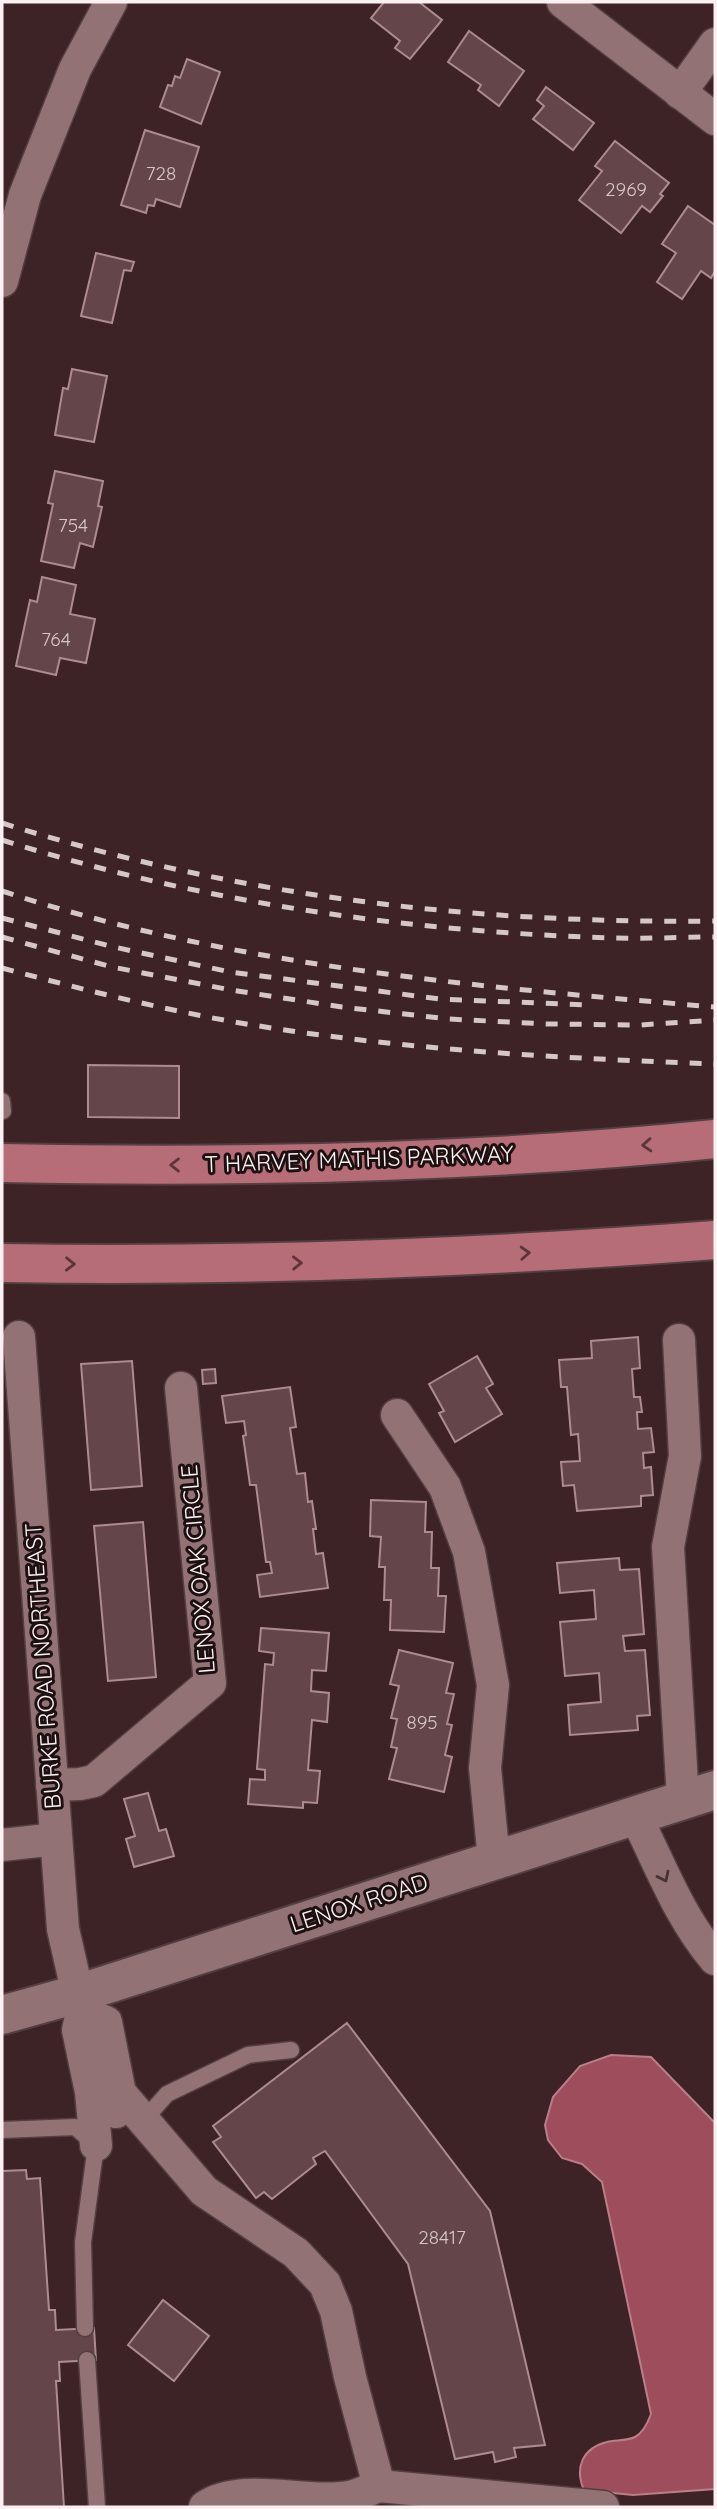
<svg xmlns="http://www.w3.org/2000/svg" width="717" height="2509" viewBox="0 0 717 2509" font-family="Quicksand,sans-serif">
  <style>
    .water { fill: #9d4d5c; stroke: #ba7e89; stroke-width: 2 }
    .building { fill: #64464a; stroke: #ad8b8f; stroke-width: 2 }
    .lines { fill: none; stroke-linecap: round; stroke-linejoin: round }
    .lane-casing { stroke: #533e41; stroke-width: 19 }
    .street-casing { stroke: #533e41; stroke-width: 35 }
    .secondary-casing { stroke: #533e41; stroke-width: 42 }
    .highway-casing { stroke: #533e41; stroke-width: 42 }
    .lane { stroke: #937276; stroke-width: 16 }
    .street { stroke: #937276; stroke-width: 32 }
    .secondary { stroke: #937276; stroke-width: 38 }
    .highway { stroke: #b66d78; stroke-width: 38 }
    .rail { stroke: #d5c6c8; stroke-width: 5; stroke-dasharray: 12 12; stroke-linecap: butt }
    .oneway { stroke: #5a353a }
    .oneway2 { stroke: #463234 }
    .labels { text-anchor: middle; stroke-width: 6; stroke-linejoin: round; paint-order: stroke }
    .number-label { font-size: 19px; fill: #d6c6c8 }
    .street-label { font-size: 23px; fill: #fcf1f2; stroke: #1c1011 }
  </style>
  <rect width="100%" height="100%" fill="#3d2226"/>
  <path class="water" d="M611 2055 651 2057 715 2123V2489L633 2495 584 2490C574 2467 583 2448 607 2442 615 2440 627 2441 635 2437 643 2433 648 2422 651 2414L602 2182 582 2164 562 2158 548 2140 545 2125 553 2097 580 2066Z"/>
  <g class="building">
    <path d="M384 2H419L442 20 410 59 395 48 400 41 371 18Z"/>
    <path d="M469 31 524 71 499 106 478 90 481 85 448 62Z"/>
    <path d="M187 59 220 72 201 124 160 107 168 85 172 86 175 76 180 78Z"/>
    <path d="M546 87 594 123 573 150 533 119 544 106 537 100Z"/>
    <path d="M145 130 199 147 180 207 156 199 154 206 148 205 146 213 121 205Z"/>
    <path d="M615 141 669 183 660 194 663 196 650 212 642 206 621 233 579 200 602 171 595 166Z"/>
    <path d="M688 206 715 225V271L711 278 701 271 682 299 657 282 676 253 662 244Z"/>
    <path d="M96 253 134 262 131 271 124 270 112 323 81 316Z"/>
    <path d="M72 369 107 376 94 442 55 435 63 388 68 389Z"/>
    <path d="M55 471 103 481 98 506 102 507 93 547 80 543 74 568 41 561 53 504 48 503Z"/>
    <path d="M42 577 76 585 70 614 95 619 86 663 60 658 56 675 16 666 30 600 37 602Z"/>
    <path d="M88 1065 179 1066V1118L88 1117Z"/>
    <path d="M638 1337 640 1368 632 1369 634 1397H640L642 1412H637L638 1429 651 1428 654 1452 643 1453 644 1468 651 1467 653 1495 641 1496V1506L577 1511 574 1485 563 1486 561 1462 580 1461 578 1434 571 1435 567 1387H561L559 1360 592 1358 591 1341Z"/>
    <path d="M477 1356 493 1384 486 1388 502 1414 455 1442 439 1413 444 1411 429 1384Z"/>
    <path d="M132 1361 142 1486 91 1490 81 1364Z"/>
    <path d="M215 1369 216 1383 203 1384 202 1370Z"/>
    <path d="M290 1387 296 1427 290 1428 297 1474 305 1473 308 1502 312 1501 316 1529H313L316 1554 323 1553 328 1588 260 1597 257 1575 272 1573 270 1562H266L256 1485H250L243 1436 246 1435 244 1421 226 1423 222 1396Z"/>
    <path d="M371 1500 426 1502 425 1532H432L431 1568H439L438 1596H446L444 1632 390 1630 391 1600H384L385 1567H379L381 1537 370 1536Z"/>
    <path d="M143 1522 156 1677 108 1681 94 1526Z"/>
    <path d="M619 1558 620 1570 639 1569 644 1634 623 1636 625 1651 645 1650 650 1715 637 1716 638 1730 570 1735 568 1705 601 1702 599 1673 565 1676 560 1622 596 1619 594 1590 560 1593 557 1563Z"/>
    <path d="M261 1628 329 1633 326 1671 312 1670 311 1691 329 1693 327 1722 312 1720 308 1770 320 1771 317 1803 303 1802V1808L248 1804 250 1779 265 1780V1770L257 1769 265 1664 273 1665 274 1653 259 1651Z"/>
    <path d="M399 1650 453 1663 446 1693 454 1694 447 1724 452 1725 445 1755 452 1757 444 1792 389 1779 397 1748 391 1747 397 1719 391 1718 399 1686 390 1684Z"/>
    <path d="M148 1793 159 1831 166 1829 174 1856 134 1867 126 1839 135 1836 124 1799Z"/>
    <path d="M347 2023 490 2211 545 2445 514 2448 516 2457 495 2462 493 2452 455 2459 408 2264 325 2151 313 2158 316 2164 272 2199 264 2192 256 2198 213 2142 221 2137 213 2126Z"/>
    <path d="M26 2170 27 2179 40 2178 49 2310H55L56 2330 94 2328 96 2360 59 2362 60 2381H56L64 2507H2V2171Z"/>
    <path d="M163 2300 209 2336 174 2381 128 2345Z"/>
  </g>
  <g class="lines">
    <defs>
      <g id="lane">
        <path d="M2 1101 3 1111"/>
        <path d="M144 2120 167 2094 248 2055 291 2050"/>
        <path d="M2 2130 75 2127 96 2145 83 2242 85 2328"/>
        <path d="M87 2360 97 2507"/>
      </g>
      <g id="street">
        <path d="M563 2 715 119"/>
        <path d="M680 93 715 44"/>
        <path d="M2 281 25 195 75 69 111 2"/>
        <path d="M19 1337 63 1929 82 2012 78 2030 91 2092 96 2145"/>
        <path d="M679 1340 685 1456 668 1547 683 1800"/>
        <path d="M397 1415 445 1487 469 1552 493 1685 485 1768 494 1860"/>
        <path d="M52 1785 80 1784 94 1781 210 1683 181 1388"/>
        <path d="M635 1815C660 1864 679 1917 715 1959"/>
        <path d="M2 1845 56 1839"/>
        <path d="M82 2012 106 2022 120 2093 116 2112"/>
        <path d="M120 2093 204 2191 296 2253 325 2284 336 2311 350 2377 379 2486"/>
        <path d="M205 2507C243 2481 309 2506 353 2496 361 2494 370 2489 379 2486L603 2507"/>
      </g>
      <path id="secondary" d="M2 2015 77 1994 715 1790"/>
      <g id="highway">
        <path d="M2 1163C239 1168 479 1163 715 1139"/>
        <path d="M2 1263C240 1267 477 1258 715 1240"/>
      </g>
    </defs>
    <use href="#lane" class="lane-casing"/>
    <use href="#street" class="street-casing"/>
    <use href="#secondary" class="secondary-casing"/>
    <use href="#highway" class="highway-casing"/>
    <use href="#lane" class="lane"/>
    <use href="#street" class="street"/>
    <use href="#secondary" class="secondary"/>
    <use href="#highway" class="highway"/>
    <g class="rail">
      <path d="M2 823C234 896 473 924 715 921"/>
      <path d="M2 840C199 902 407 932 614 938 648 939 682 937 715 937"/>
      <path d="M2 891C229 966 478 987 715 1007"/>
      <path d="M2 918 114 947 230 972 440 999 586 1005"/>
      <path d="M2 937 112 967 231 990 342 1007 449 1019 547 1024 640 1025 715 1020"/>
      <path d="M2 968C77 988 152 1007 229 1021 389 1049 553 1058 715 1064"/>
    </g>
  </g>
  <defs><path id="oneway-chevron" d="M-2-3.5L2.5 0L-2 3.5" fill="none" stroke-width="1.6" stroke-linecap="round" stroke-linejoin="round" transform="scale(1.75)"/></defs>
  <g class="oneway">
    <use href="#oneway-chevron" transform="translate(647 1145) rotate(176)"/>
    <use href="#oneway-chevron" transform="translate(175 1165) rotate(180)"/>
    <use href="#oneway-chevron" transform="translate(525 1253) rotate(-3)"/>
    <use href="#oneway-chevron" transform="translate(297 1263) rotate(-1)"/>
    <use href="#oneway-chevron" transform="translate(70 1264) rotate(1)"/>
  </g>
  <use class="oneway2" href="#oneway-chevron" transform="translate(664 1877) rotate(64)"/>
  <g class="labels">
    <g class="number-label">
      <text x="161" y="180">728</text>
      <text x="626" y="196">2969</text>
      <text x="73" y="532">754</text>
      <text x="56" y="646">764</text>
      <text x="422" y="1729">895</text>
      <text x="442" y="2244">28417</text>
    </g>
    <g class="street-label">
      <text transform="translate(359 1159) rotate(-2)" y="8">T HARVEY MATHIS PARKWAY</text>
      <text transform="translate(198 1569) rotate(-95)" y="8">LENOX OAK CIRCLE</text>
      <text transform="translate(43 1666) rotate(-94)" y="8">BURKE ROAD NORTHEAST</text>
      <text transform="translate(359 1903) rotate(-18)" y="8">LENOX ROAD</text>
    </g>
  </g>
  <rect width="717" height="2509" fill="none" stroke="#fcf1f2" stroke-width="7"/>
</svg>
